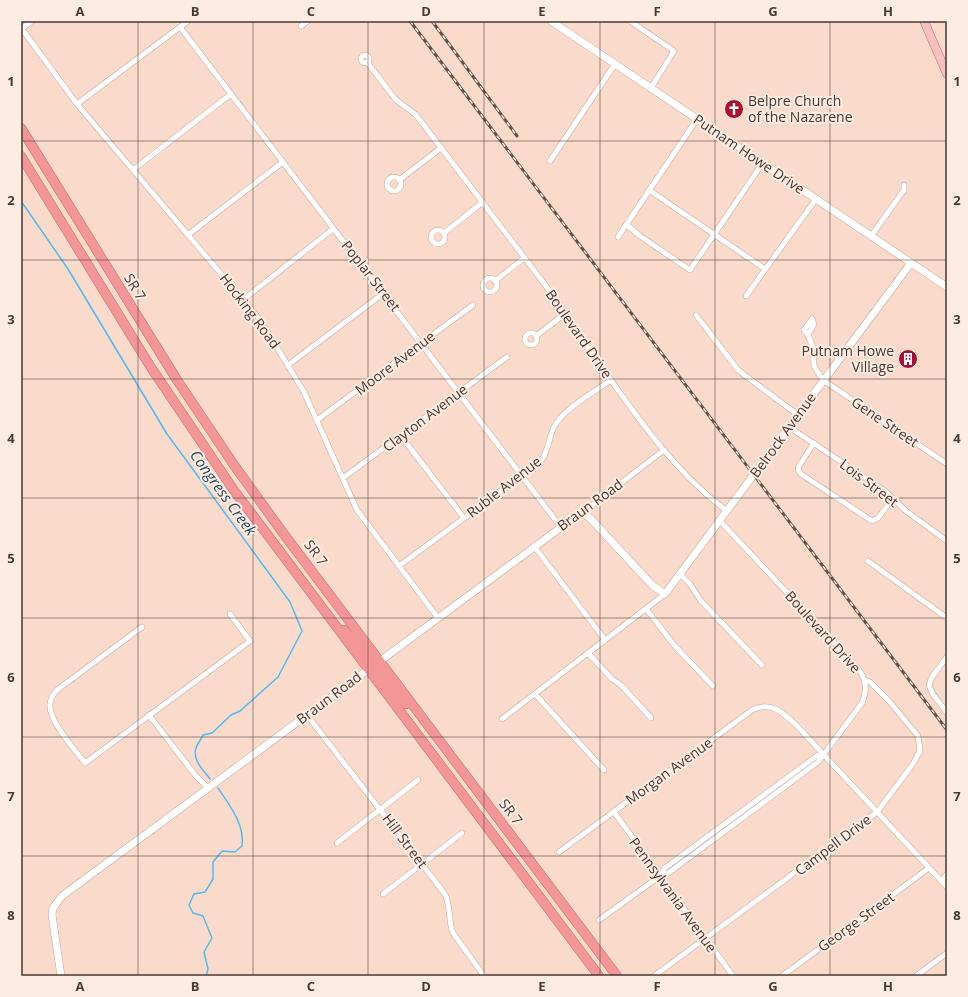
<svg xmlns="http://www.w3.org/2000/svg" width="968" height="997" viewBox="0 0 968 997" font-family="'Open Sans',sans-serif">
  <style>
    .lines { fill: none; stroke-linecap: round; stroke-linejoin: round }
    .stream { stroke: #4ebcf0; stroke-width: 1.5 }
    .street-casing { stroke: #c5a899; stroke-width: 6 }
    .secondary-casing { stroke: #c5a899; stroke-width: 8 }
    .primary-casing { stroke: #b77575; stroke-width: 9 }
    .highway-casing { stroke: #b77575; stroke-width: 10 }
    .street { stroke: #fff; stroke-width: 5 }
    .secondary { stroke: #fff; stroke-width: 7 }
    .primary { stroke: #f8bfc1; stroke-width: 8 }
    .highway { stroke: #f49598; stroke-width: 9 }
    .rail-casing { stroke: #61524a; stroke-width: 3 }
    .rail { stroke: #feebe2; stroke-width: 1.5; stroke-dasharray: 4.5; stroke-linecap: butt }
    .grid { fill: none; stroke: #463a33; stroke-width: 1; stroke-opacity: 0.55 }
    .labels { text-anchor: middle; stroke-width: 4; stroke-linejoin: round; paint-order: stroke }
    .poi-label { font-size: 14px; fill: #463a33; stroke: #feebe2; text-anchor: start }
    .street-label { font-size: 14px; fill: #463a33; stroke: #feebe2 }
    .water-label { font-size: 15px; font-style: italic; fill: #1c4960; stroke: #feebe2 }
    .neatline { fill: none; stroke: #463a33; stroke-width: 1.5 }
    .grid-label { font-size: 13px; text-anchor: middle; font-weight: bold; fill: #463a33 }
  </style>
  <rect width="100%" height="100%" fill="#fadbcb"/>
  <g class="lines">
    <g class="stream">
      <path d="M21 201 68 269 167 434 290 602 302 631 278 677 240 711 231 715 212 733 203 735C201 740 197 744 196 748 192 760 204 771 210 779"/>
      <path d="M206 976 208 969 204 952 212 938 203 916 193 913 189 905 194 894 205 892 213 879V862L222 851 235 852 242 846C245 824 229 805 218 788"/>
    </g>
    <defs>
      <g id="street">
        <path d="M630 21 674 51 651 88"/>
        <path d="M301 26 308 21"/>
        <path d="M180 27 560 526"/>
        <path d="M21 29 32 21"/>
        <path d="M22 29 77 104 261 321 304 392 357 510 438 618"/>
        <circle cx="365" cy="59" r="4"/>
        <path d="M367 62 396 100 415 114 423 124 571 319 581 339C626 399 666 466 727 511"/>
        <path d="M77 104 188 21"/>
        <path d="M550 161 615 64"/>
        <path d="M134 169 231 94"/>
        <circle cx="394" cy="184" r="7"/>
        <path d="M399 180 441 148"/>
        <path d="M649 190 765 269"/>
        <path d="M627 225 640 236 690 270 762 164"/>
        <circle cx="438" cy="237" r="7"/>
        <path d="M444 233 483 202"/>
        <path d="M189 234 283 162"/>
        <path d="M871 236 904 190V185"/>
        <path d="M618 237 697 119"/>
        <circle cx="490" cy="285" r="7"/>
        <path d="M495 281 524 258"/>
        <path d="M746 296 816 199"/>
        <path d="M244 299 333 229"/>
        <path d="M696 315 738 370 798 415"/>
        <circle cx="531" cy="339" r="6"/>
        <path d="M808 335 804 330 812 319 814 324 808 335 813 348 814 366 823 380 947 464"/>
        <path d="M536 336 566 313"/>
        <path d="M288 365 384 293"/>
        <path d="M317 420 473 305"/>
        <path d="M789 427 885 491 906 511 947 541"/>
        <path d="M401 436 464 518"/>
        <path d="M814 443 799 466 798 470 801 474 872 521 878 518 893 498"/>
        <path d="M343 478 507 357"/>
        <path d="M582 513 664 450"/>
        <path d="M534 546 605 640"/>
        <path d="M868 561 947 618"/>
        <path d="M399 566 540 462C549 452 548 439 554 427 563 409 594 392 611 380"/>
        <path d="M681 575 690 584 701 601 762 665"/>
        <path d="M647 610 674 645 713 686"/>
        <path d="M142 627 65 684C58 689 51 694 50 704 48 720 75 750 85 763L250 641 230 614"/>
        <path d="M588 653 612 679 621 685 651 718"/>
        <path d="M947 657C923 689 924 681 947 713"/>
        <path d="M535 694 604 770"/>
        <path d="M149 715 196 776 208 788"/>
        <path d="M307 715 445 894C451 907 448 920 453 933L484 976"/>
        <path d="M502 719 665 594"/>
        <path d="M614 812 733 976"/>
        <path d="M337 843 418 780"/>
        <path d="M559 852 752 710C771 701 783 712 797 726L947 887"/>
        <path d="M660 876 665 868 818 755H823"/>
        <path d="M942 881 947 874"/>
        <path d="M383 894 462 833"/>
        <path d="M599 920 660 876 667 874 818 762 862 703C868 688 866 678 856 666L720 521"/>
        <path d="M654 976 877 812 913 764 920 751 918 736 889 701 870 682 865 680"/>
        <path d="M782 976 929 868"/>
        <path d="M916 976 947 953"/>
      </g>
      <g id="secondary">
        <path d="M551 21 947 287"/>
        <path d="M61 976 52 915 53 908 62 896 575 517 582 513 590 518 653 586 665 594 911 263"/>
      </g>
      <path id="primary" d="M924 21 947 74"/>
      <g id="highway">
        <path d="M21 128 177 380 234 465 283 533 617 976"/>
        <path d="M21 156 150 366 233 489 599 976"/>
        <path d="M344 630 360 647 388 684 406 704"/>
      </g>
    </defs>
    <use href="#street" class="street-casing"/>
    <use href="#secondary" class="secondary-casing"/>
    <use href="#primary" class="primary-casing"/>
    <use href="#highway" class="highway-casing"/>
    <use href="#street" class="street"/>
    <use href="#secondary" class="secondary"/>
    <use href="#primary" class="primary"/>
    <use href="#highway" class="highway"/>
    <defs>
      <g id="rail">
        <path d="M410 21 947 730"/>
        <path d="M432 21 517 136"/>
      </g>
    </defs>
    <use href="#rail" class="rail-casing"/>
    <use href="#rail" class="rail"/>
  </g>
  <path class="grid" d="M138 21V976M253 21V976M368 21V976M484 21V976M600 21V976M715 21V976M830 21V976M21 141H947M21 260H947M21 379H947M21 498H947M21 618H947M21 737H947M21 856H947"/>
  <defs>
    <symbol id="church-disc" viewBox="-11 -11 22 22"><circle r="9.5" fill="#a81032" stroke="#feebe2"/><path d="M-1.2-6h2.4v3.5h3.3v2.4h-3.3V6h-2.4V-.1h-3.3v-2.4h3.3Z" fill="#fff"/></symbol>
    <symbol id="building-disc" viewBox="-11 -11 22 22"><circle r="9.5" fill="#a81032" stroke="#feebe2"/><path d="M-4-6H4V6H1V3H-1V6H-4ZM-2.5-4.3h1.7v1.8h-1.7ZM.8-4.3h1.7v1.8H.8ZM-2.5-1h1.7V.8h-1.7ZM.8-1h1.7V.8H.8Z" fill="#fff"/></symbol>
  </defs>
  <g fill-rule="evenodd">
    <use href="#church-disc" x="723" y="98" width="22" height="22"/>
    <use href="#building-disc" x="897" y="348" width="22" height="22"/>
  </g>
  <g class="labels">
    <g class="poi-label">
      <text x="748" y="106">Belpre Church<tspan x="748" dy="16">of the Nazarene</tspan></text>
      <text x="894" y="356" text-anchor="end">Putnam Howe<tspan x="894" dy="16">Village</tspan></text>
    </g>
    <g class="street-label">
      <text transform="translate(749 154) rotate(34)" y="5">Putnam Howe Drive</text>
      <text transform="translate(371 276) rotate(52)" y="5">Poplar Street</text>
      <text transform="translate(135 287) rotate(59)" y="5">SR 7</text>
      <text transform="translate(250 311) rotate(53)" y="5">Hocking Road</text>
      <text transform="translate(579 334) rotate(55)" y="5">Boulevard Drive</text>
      <text transform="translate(395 363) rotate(-37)" y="5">Moore Avenue</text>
      <text transform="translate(425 418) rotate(-37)" y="5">Clayton Avenue</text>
      <text transform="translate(885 422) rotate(34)" y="5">Gene Street</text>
      <text transform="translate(783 435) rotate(-54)" y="5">Belrock Avenue</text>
      <text transform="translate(869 483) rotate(37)" y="5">Lois Street</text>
      <text transform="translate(504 487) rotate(-38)" y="5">Ruble Avenue</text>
      <text transform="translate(590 505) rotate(-36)" y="5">Braun Road</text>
      <text transform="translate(316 553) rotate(53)" y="5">SR 7</text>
      <text transform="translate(823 632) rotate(48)" y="5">Boulevard Drive</text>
      <text transform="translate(329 698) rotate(-37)" y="5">Braun Road</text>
      <text transform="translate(669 771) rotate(-36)" y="5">Morgan Avenue</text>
      <text transform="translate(511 812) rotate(53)" y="5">SR 7</text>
      <text transform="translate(405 841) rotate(53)" y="5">Hill Street</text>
      <text transform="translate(833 845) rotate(-37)" y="5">Campell Drive</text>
      <text transform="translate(673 895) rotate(54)" y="5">Pennsylvania Avenue</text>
      <text transform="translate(856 922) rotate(-36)" y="5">George Street</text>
    </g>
    <g class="water-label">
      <text transform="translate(223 493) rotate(54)" y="5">Congress Creek</text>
    </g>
  </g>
  <rect width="968" height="997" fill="none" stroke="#feebe2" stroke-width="44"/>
  <rect x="22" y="22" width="924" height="953" class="neatline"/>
  <g class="grid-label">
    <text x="80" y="16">A</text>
    <text x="195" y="16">B</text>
    <text x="311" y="16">C</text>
    <text x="426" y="16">D</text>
    <text x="542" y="16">E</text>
    <text x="657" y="16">F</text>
    <text x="773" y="16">G</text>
    <text x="888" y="16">H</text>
    <text x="11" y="86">1</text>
    <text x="957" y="86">1</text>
    <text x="11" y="205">2</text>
    <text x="957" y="205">2</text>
    <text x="11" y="324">3</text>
    <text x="957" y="324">3</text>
    <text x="11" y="443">4</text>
    <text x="957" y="443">4</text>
    <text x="11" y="563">5</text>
    <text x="957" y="563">5</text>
    <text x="11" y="682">6</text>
    <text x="957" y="682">6</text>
    <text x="11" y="801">7</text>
    <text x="957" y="801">7</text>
    <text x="11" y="920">8</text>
    <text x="957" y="920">8</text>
    <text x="80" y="991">A</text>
    <text x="195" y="991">B</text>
    <text x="311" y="991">C</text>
    <text x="426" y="991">D</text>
    <text x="542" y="991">E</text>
    <text x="657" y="991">F</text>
    <text x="773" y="991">G</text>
    <text x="888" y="991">H</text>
  </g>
</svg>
